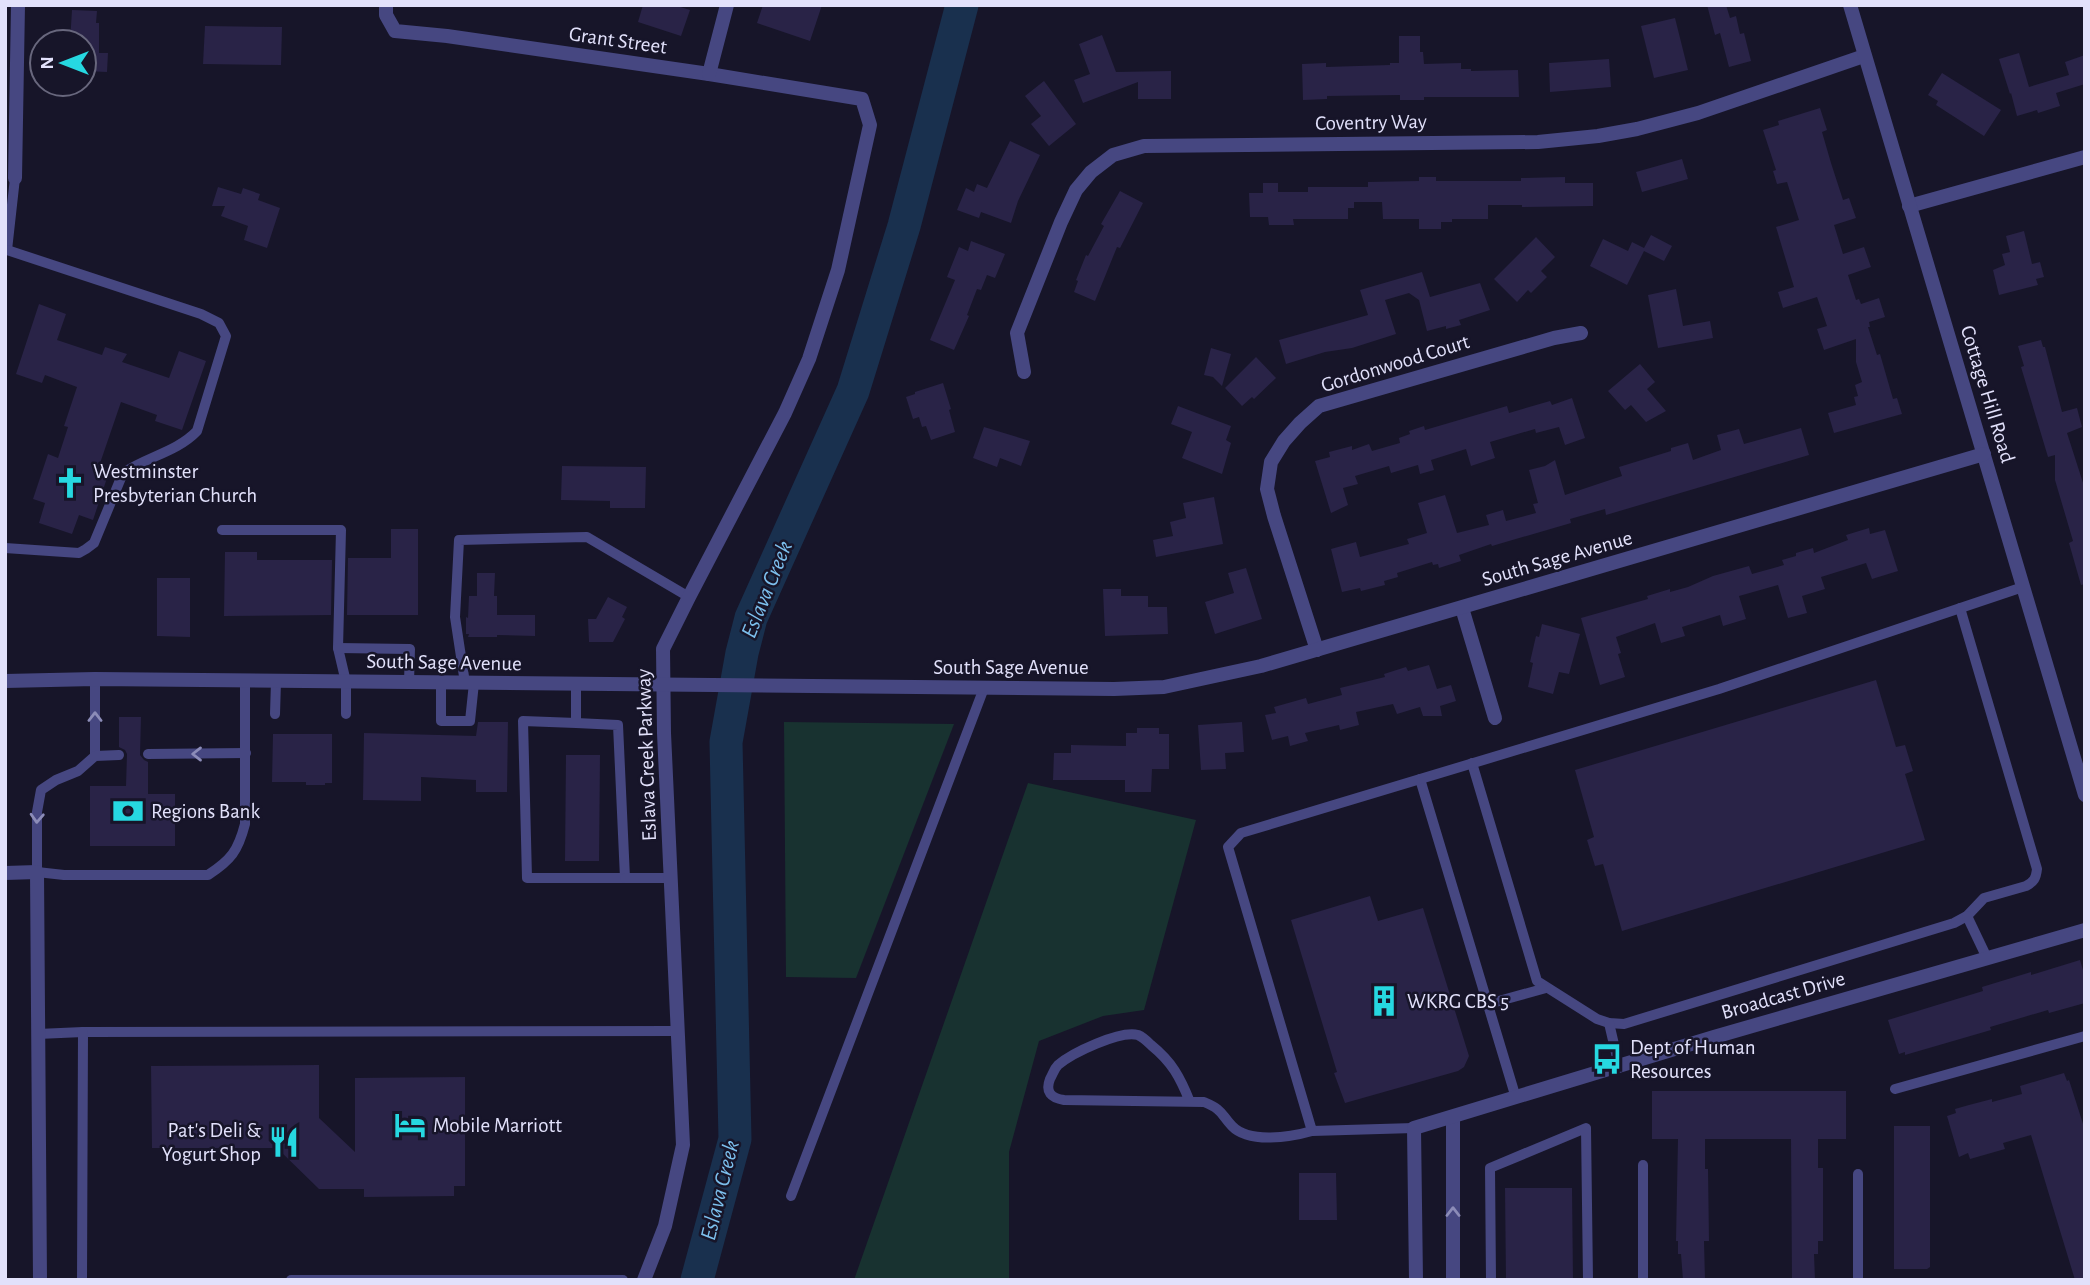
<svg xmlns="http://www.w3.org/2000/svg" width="2090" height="1285" viewBox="0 0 2090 1285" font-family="'Alegreya Sans',sans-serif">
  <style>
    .green { fill: #183230 }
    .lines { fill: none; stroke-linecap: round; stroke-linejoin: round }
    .river { stroke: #19304e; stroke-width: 33 }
    .building { fill: #292347 }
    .service { stroke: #464781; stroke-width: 10 }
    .minor { stroke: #464781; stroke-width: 14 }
    .tertiary { stroke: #464781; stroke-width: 14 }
    .oneway { stroke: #8c8cb8 }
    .labels { text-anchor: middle; stroke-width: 5; stroke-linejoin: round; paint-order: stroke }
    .street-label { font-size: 21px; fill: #e2e1fb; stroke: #171529 }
    .poi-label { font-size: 21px; fill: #e2e1fb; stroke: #171529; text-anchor: start }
    .water-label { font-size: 23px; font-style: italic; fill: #7cbfed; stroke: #171529 }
  </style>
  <rect width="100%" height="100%" fill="#171529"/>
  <g class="green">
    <path d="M784 722 954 724 856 978 786 977Z"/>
    <path d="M1028 783 1196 820 1144 1010 1103 1016 1039 1041 1009 1152V1280H854Z"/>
  </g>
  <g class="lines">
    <path class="river" d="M697 1280 735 1139 726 742 742 653 751 618 853 391 904 226 962 5"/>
  </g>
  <g class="building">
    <path d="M643 5H674L690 10 681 36 638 22Z"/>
    <path d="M763 5H822L810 41 757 23Z"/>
    <path d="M1707 5H1726L1730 18 1736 16 1740 34 1744 33 1751 61 1729 67 1720 33 1715 35Z"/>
    <path d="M72 10 97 11 96 23H99V53H108L107 72 84 71V42H70Z"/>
    <path d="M1675 18 1688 70 1654 78 1641 26Z"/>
    <path d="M205 26 282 27 281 65 203 64Z"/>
    <path d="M1102 35 1116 72 1171 71V99H1138V82L1083 103 1074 80 1090 74 1079 44Z"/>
    <path d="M1399 36H1420V52H1423L1424 64 1461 63V69H1471V71L1518 70 1519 97H1424V100H1400V95L1327 96V99L1303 100 1302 64 1326 63V67L1390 65V63H1399Z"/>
    <path d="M2019 53 2029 87 2069 75 2065 62 2085 55V84L2056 93 2060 106 2038 113 2037 110 2017 116 2011 93 2010 94 1999 59Z"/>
    <path d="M1609 59 1611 87 1550 92 1549 63Z"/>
    <path d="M1942 73 2001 110 1984 136 1936 105 1938 101 1928 95Z"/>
    <path d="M1044 81 1076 124 1049 146 1031 124 1041 116 1025 96Z"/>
    <path d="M1820 108 1827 130 1822 132 1831 163 1843 200 1849 198 1856 218 1834 225 1843 254 1864 247 1871 267 1848 275 1856 300 1859 299 1861 304 1879 298 1885 317 1869 322 1870 327H1868L1877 355 1880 354 1893 399 1897 398 1902 414 1834 433 1828 413 1856 405 1854 397 1858 396 1855 385 1862 382 1856 362V339L1824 350 1817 329 1827 326 1817 297 1783 308 1778 292 1794 287 1776 227 1799 220 1787 182 1777 184 1773 171 1776 170 1763 130 1779 125 1778 121Z"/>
    <path d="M1010 141 1040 155 1018 201 1011 223 981 212 979 218 957 210 966 188 974 192 977 184 987 188Z"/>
    <path d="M1682 159 1688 179 1642 192 1636 172Z"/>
    <path d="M1419 177H1436V181H1521V178L1565 177V183H1593V206L1522 207V205H1488V219H1452V222H1441V229H1419V219H1383L1382 202H1354V208H1348V219H1293L1294 225H1269L1268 217H1250L1249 193H1263V183H1278V192H1308V187H1368V182L1419 181Z"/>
    <path d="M218 187 241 194 243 188 260 194 258 200 280 208 267 248 244 240 248 226 221 216 225 206H212Z"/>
    <path d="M1120 191 1143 203 1120 248 1117 247 1095 301 1074 292 1078 281 1076 280 1086 255 1088 256 1104 226 1101 224Z"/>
    <path d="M2024 231 2032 264 2040 262 2044 277 2036 279 2038 285 1999 295 1993 270 2005 265 2002 254 2010 252 2006 236Z"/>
    <path d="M1651 235 1672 246 1664 261 1644 251 1627 285 1590 266 1603 239 1628 251 1632 242 1644 248Z"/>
    <path d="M1536 237 1555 257 1541 271 1547 277 1531 293 1528 290 1517 302 1494 279Z"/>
    <path d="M971 241 1005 254 995 278 987 275 981 290 977 289 967 315 969 316 954 350 930 340 955 280 947 277 959 247 968 251Z"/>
    <path d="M1422 272 1430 297 1480 283 1490 310 1459 320 1461 325 1446 329V326L1427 331 1419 300 1409 293 1385 300 1396 334 1352 348 1325 352 1286 364 1279 340 1368 315 1360 290Z"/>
    <path d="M1676 289 1683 326 1710 321 1713 338 1658 348 1648 295Z"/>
    <path d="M39 304 66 314 57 340 102 355 105 347 127 354 122 362 169 378 179 351 206 361 182 430 155 421 157 415 121 402 97 472 108 475 93 520 79 515 72 534 39 523 45 503 33 499 48 454 58 458 68 427 64 426 77 387 45 375 42 383 16 374Z"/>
    <path d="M2041 340 2043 347H2045L2062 412 2077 408 2082 427 2067 433 2085 489V584L2081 585 2069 543 2073 541 2055 480V455L2048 457 2021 367 2024 366 2018 346Z"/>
    <path d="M1211 348 1231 354 1222 386 1213 377 1204 375Z"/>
    <path d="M1256 357 1276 378 1254 399 1252 397 1242 406 1225 388Z"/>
    <path d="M1640 364 1655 382 1647 389 1666 411 1646 422 1631 405 1625 410 1608 391Z"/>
    <path d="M943 383 951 409 949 410 955 432 931 440 926 426 922 427 919 417 913 419 906 397 915 394V392Z"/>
    <path d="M1572 398 1585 438 1565 445 1559 427 1536 433 1535 429 1490 442 1495 458 1471 466 1466 449 1431 460 1434 470 1420 474 1418 465 1391 473 1389 466 1355 476 1358 484 1343 488 1348 505 1331 513 1315 461 1330 457 1329 452 1352 446V450L1369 444 1372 451 1400 443 1399 438 1410 434 1409 431 1424 426 1425 430 1507 406 1509 413 1550 401 1552 405Z"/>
    <path d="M1178 406 1231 426 1226 440 1231 443 1222 474 1182 458 1192 432 1171 424Z"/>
    <path d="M984 427 1030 441 1021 466 1000 458 997 467 973 458Z"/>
    <path d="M1801 428 1809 455 1606 515 1605 509 1570 519 1571 523 1492 546 1491 544 1459 555 1461 561 1439 568 1438 564 1433 565 1432 562 1397 573 1398 577 1384 581 1385 585 1361 591 1360 588 1342 592 1331 549 1356 542 1360 557 1409 544 1407 539 1427 533 1418 503 1445 495 1457 533 1489 525 1486 515 1503 510 1506 521 1536 513 1533 504 1538 503 1529 470 1545 466 1555 460 1565 495 1622 476 1619 467 1671 451V448L1688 443 1693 460 1721 450 1717 435 1739 429 1744 444Z"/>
    <path d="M562 466 646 467 645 508H610V501L561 500Z"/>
    <path d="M1214 497 1223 544 1156 557 1153 540 1173 536 1170 522 1186 518 1183 503Z"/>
    <path d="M1869 528 1870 534 1885 530 1898 571 1872 579 1866 563 1821 577 1825 589 1802 596 1807 613 1788 618 1778 585 1739 596 1746 619 1723 626 1720 615 1682 627 1685 636 1661 643 1655 623 1616 637 1621 653 1618 654 1625 677 1600 685 1581 618 1648 599 1647 596 1670 589V592L1688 587 1713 576 1749 566 1752 574 1784 565 1782 560 1796 556V553L1813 548 1814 553 1848 540 1846 535Z"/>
    <path d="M391 529H418V615H347L348 558H391Z"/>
    <path d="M225 552H257V560H332L331 615 224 616Z"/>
    <path d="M1246 568 1262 619 1215 634 1205 602 1234 593 1228 573Z"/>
    <path d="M477 573H495L494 596H497V615H535V636L497 635V637H468L469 634H466V617L468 618 469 596H477Z"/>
    <path d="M157 578H190V637L157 636Z"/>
    <path d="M1103 589H1121V596H1148V607H1167L1168 634 1105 636Z"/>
    <path d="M608 597 627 607 622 617 625 619 613 642H589L588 619H596Z"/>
    <path d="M1542 624 1580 634 1569 674 1559 672 1553 694 1528 687 1533 663 1530 662 1536 636 1539 637Z"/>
    <path d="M1429 665 1437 689 1451 685 1456 701 1440 706 1442 716H1423L1420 707 1397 714 1393 704 1356 712 1359 725 1340 730 1339 725 1305 733 1308 741 1290 746 1288 736 1272 740 1265 715 1276 713 1274 707 1306 698 1308 704 1342 695 1340 688 1385 677 1384 674 1406 667 1408 671Z"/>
    <path d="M1876 680 1896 747 1905 745 1913 771 1905 774 1925 840 1622 931 1603 864 1595 866 1587 840 1594 837 1575 770Z"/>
    <path d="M119 717H141L140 755 144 760 148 762V794H175V846H90V786H126L127 754 125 750 119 747Z"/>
    <path d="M478 722H508L507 792H476V780L421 777V801L363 800 364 733 476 736Z"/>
    <path d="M1242 722 1244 752 1225 753 1226 769 1201 770 1198 725Z"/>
    <path d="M1137 728H1159V734H1169V769H1152L1151 792H1125V780H1053L1054 753H1071V745L1126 746V733H1137Z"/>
    <path d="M273 734H332V783H325V785H306V782H272Z"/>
    <path d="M566 755H600L599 861H565Z"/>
    <path d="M1370 896 1378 921 1423 908 1469 1056 1464 1067 1458 1071 1345 1103 1334 1073 1337 1072 1291 920Z"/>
    <path d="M2080 960 2085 977V1003L2049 1013 2048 1010 1990 1027 1991 1030 1905 1055V1052L1899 1054 1888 1020 1983 991 1982 987 2031 972V975Z"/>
    <path d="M319 1065V1118L355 1152V1078L465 1077V1186H454V1196L364 1197V1189H319L277 1148H152L151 1066Z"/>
    <path d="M2064 1073 2067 1081 2069 1080 2085 1130V1280H2075L2031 1135 2003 1143 2005 1149 1970 1159 1968 1153 1959 1157 1947 1116 1956 1113 1955 1109 1969 1105 1992 1099V1102L2022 1094 2020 1086Z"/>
    <path d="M1652 1091H1846V1139H1818V1168H1823V1241H1818V1254H1814L1815 1280H1792L1791 1139H1705V1169H1708L1709 1241H1704L1705 1280H1683L1681 1254H1678V1241H1676L1678 1139H1652Z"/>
    <path d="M1894 1126H1930V1267L1927 1269H1894Z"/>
    <path d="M1299 1173H1336L1337 1220H1299Z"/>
    <path d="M1505 1188H1572L1573 1280H1506Z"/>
  </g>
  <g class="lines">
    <g class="service">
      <path d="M5 250H7L15 178"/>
      <path d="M222 530H341L338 648 346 682V714"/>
      <path d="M5 548 79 553 86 549 94 543 123 473C146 457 177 452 197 431L226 336 219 323 201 314 7 250"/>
      <path d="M338 648 410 649 409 682"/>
      <path d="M95 679V756"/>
      <path d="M441 682V721H470L474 683"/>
      <path d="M465 683 455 617 459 540 587 537 689 597"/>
      <path d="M576 684V723L523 721 527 878H625L618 725 576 723"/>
      <path d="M275 714 276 681"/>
      <path d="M148 754 246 753"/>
      <path d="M119 755 95 756 78 771 56 780 41 790 37 812V872L64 875H208C231 860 238 851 245 824V681"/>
      <path d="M1472 763 1537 981 1597 1019 1609 1023 1624 1024 1954 923 1967 916 1984 898 2026 886C2034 882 2036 878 2037 869L1960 608"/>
      <path d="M1420 779 1516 1098"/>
      <path d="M625 878H671"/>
      <path d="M1967 916 1987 958"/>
      <path d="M1488 1004 1546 988"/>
      <path d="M1609 1023 1619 1066"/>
      <path d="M38 1034 83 1032 678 1031"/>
      <path d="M1895 1089 2085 1036"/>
      <path d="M1190 1102C1180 1077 1172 1062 1151 1045 1147 1041 1143 1037 1138 1035 1120 1030 1072 1053 1058 1065 1054 1069 1053 1074 1050 1079 1045 1092 1051 1098 1064 1100L1204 1102C1223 1110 1220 1113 1232 1126 1249 1144 1291 1137 1312 1131"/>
      <path d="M1414 1128 1312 1131 1228 847 1241 833 1719 689 2023 587"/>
      <path d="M791 1196 984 688"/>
      <path d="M82 1280 83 1032"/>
      <path d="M291 1280H623"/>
      <path d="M1491 1280 1490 1168 1586 1128 1588 1280"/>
      <path d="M1643 1280V1165"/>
      <path d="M1858 1280V1174"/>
    </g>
    <g class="minor">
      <path d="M386 5V15L395 31 447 36 709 74 862 99 870 125 838 270 809 359 785 413 689 597 663 649 664 733 683 1145 665 1226 644 1280"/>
      <path d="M709 74 727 5"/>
      <path d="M15 178 18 5"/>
      <path d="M1909 206 2085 157"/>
      <path d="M1024 372 1017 333 1061 222 1076 190 1091 172 1113 155 1144 146 1538 142 1598 136 1637 129 1698 113 1864 56"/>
      <path d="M1462 608 1495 718"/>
      <path d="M1317 650 1274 516 1267 489 1271 462 1284 441 1300 423 1319 406 1554 338 1581 333"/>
      <path d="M5 873 37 872 40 1280"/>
      <path d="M1453 1117V1280"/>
      <path d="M1416 1280 1414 1128 1714 1037 2085 930"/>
    </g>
    <g class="tertiary">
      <path d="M1850 5 2085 795"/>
      <path d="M5 681 95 679 1114 689 1164 687 1261 666 1984 454"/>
    </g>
  </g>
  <defs><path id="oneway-chevron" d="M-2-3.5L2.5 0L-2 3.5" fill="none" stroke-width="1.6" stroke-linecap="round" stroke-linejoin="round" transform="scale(1.75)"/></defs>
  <g class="oneway">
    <use href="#oneway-chevron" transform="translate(95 717) rotate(-90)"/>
    <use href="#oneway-chevron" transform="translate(197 754) rotate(180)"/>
    <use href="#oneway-chevron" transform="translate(37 818) rotate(93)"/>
    <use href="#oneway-chevron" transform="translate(1453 1212) rotate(-90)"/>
  </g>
  <defs>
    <symbol id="church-bare" viewBox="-9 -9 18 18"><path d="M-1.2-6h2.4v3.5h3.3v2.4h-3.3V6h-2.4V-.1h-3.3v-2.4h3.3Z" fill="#26d8e1" stroke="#171529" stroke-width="2.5" paint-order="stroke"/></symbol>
    <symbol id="bank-bare" viewBox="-9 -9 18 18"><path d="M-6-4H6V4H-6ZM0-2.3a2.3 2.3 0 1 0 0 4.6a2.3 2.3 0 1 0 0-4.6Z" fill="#26d8e1" stroke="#171529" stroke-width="2.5" paint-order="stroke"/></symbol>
    <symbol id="building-bare" viewBox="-9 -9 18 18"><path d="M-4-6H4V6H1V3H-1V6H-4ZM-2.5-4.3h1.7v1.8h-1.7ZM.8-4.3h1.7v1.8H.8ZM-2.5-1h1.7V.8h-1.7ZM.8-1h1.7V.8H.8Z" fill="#26d8e1" stroke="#171529" stroke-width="2.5" paint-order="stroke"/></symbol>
    <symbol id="bus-bare" viewBox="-9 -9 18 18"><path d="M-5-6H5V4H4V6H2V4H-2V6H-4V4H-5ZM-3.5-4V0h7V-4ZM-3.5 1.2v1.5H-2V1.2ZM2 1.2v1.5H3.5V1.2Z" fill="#26d8e1" stroke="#171529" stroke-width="2.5" paint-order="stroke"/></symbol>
    <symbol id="hotel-bare" viewBox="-9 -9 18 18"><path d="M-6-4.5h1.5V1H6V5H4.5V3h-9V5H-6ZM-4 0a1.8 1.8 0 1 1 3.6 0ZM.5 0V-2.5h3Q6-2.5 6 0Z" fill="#26d8e1" stroke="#171529" stroke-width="2.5" paint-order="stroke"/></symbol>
    <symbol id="restaurant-bare" viewBox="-9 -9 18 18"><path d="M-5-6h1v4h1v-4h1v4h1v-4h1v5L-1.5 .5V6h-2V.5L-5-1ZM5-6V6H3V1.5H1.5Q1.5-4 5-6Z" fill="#26d8e1" stroke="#171529" stroke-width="2.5" paint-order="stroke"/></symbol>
  </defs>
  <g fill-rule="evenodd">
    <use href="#church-bare" x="48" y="461" width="44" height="44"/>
    <use href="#bank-bare" x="106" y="789" width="44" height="44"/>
    <use href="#building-bare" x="1362" y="979" width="44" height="44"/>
    <use href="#bus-bare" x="1585" y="1037" width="44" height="44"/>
    <use href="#hotel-bare" x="388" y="1103" width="44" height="44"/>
    <use href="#restaurant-bare" x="262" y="1120" width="44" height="44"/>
  </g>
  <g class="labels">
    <g class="street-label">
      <text transform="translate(618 40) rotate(8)" y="7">Grant Street</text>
      <text transform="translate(1371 122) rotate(-1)" y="7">Coventry Way</text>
      <text transform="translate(1395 363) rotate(-17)" y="7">Gordonwood Court</text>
      <text transform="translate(1988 394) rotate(73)" y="7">Cottage Hill Road</text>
      <text transform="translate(1557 558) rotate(-16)" y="7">South Sage Avenue</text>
      <text transform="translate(444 662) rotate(1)" y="7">South Sage Avenue</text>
      <text x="1011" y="674">South Sage Avenue</text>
      <text transform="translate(646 755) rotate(-92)" y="7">Eslava Creek Parkway</text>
      <text transform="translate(1783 995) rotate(-16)" y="7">Broadcast Drive</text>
    </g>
    <g class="poi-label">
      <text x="93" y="478">Westminster<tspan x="93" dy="24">Presbyterian Church</tspan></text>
      <text x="151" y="818">Regions Bank</text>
      <text x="1407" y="1008">WKRG CBS 5</text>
      <text x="1630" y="1054">Dept of Human<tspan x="1630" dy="24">Resources</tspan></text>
      <text x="433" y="1132">Mobile Marriott</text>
      <text x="261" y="1137" text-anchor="end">Pat's Deli &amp;<tspan x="261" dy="24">Yogurt Shop</tspan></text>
    </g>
    <g class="water-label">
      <text transform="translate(766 589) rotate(-68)" y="8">Eslava Creek</text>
      <text transform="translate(719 1190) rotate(-76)" y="8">Eslava Creek</text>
    </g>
  </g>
  <rect width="2090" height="1285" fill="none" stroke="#e2e1fb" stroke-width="14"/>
  <g transform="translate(63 63) rotate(270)"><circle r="33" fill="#171529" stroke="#68677d" stroke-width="2"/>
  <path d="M0-5L12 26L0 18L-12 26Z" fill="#26d8e1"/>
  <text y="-10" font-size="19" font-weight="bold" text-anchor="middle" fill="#e2e1fb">N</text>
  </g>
</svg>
